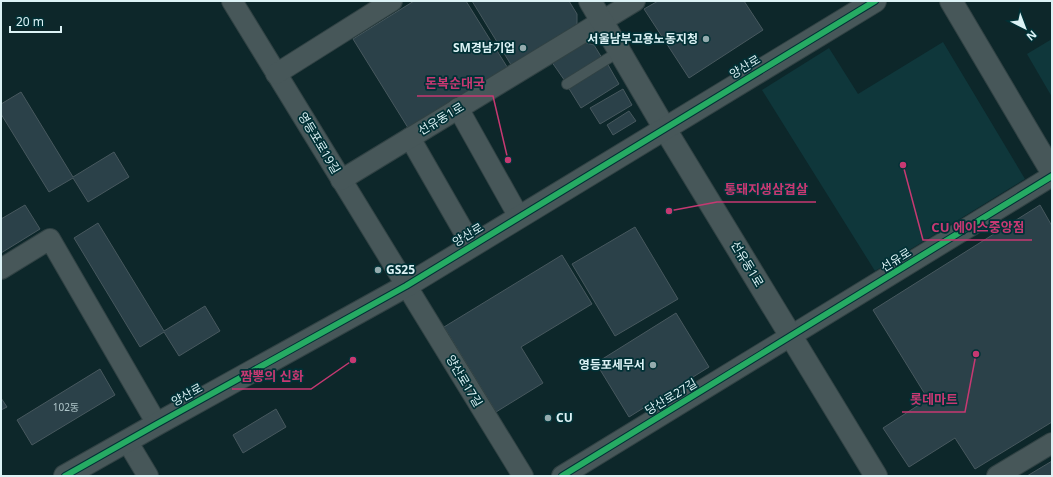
<svg xmlns="http://www.w3.org/2000/svg" width="1053" height="477" viewBox="0 0 1053 477" font-family="'Noto Sans','Noto Sans KR',sans-serif">
  <style>
    .built { fill: #0f373b }
    .building { fill: #2b4149; stroke: #47585e }
    .lines { fill: none; stroke-linecap: round; stroke-linejoin: round }
    .lane-casing { stroke: #314244; stroke-width: 12 }
    .street-casing { stroke: #314244; stroke-width: 22 }
    .secondary-casing { stroke: #314244; stroke-width: 24 }
    .lane { stroke: #475759; stroke-width: 10 }
    .street { stroke: #475759; stroke-width: 20 }
    .secondary { stroke: #475759; stroke-width: 22 }
    .cycleway-casing { stroke: #013136; stroke-width: 8 }
    .cycleway { stroke: #26ab63; stroke-width: 6 }
    .poi-dot { fill: #94abae; stroke: #013136; stroke-width: 1.5 }
    .labels { text-anchor: middle; stroke-width: 3.5; stroke-linejoin: round; paint-order: stroke }
    .number-label { font-size: 10px; fill: #b0c6ca }
    .poi-label { font-size: 12px; font-weight: bold; fill: #dcf2f5; stroke: #013136; text-anchor: end }
    .street-label { font-size: 12px; fill: #dcf2f5; stroke: #013136 }
    .leader { fill: none; stroke: #c63972; stroke-width: 1.5 }
    .callout-dot { fill: #c63972; stroke: #013136; stroke-width: 1.5 }
    .callout-label { font-size: 13px; text-anchor: middle; font-weight: bold; fill: #c63972; stroke: #013136; stroke-width: 3.5; stroke-linejoin: round; paint-order: stroke }
  </style>
  <rect width="100%" height="100%" fill="#0d272a"/>
  <g class="built">
    <path d="M1052 39V97L1027 54Z"/>
    <path d="M943 42 1025 179 875 271 762 90 829 48 858 94Z"/>
  </g>
  <g class="building">
    <path d="M414 1H466L509 70 410 131 353 39Z"/>
    <path d="M472 1H569L577 14V28L513 68Z"/>
    <path d="M658 1H744L763 30 689 78 644 9Z"/>
    <path d="M578 41 594 45 602 58 565 81 549 58Z"/>
    <path d="M607 63 619 84 581 108 568 87Z"/>
    <path d="M623 89 632 105 600 124 590 108Z"/>
    <path d="M21 92 73 177 114 152 129 177 88 202 73 178 49 192 1 114V104Z"/>
    <path d="M629 111 636 121 613 135 607 125Z"/>
    <path d="M25 205 40 229 1 253V219Z"/>
    <path d="M1040 205 1052 226V422L975 469 955 438 909 467 883 428 928 399 873 310Z"/>
    <path d="M98 223 164 331 205 306 220 331 179 356 164 332 140 347 74 238Z"/>
    <path d="M635 227 678 299 615 336 572 264Z"/>
    <path d="M562 255 592 304 521 347 543 383 496 412 444 327Z"/>
    <path d="M676 313 709 367 629 417 596 363Z"/>
    <path d="M100 369 115 395 32 445 17 420Z"/>
    <path d="M1 398 7 407 1 410Z"/>
    <path d="M276 409 286 427 243 453 233 435Z"/>
    <path d="M1052 461V476H1027Z"/>
  </g>
  <g class="lines">
    <defs>
      <path id="lane" d="M567 84 620 51"/>
      <g id="street">
        <path d="M232 1 523 476"/>
        <path d="M276 74 392 1"/>
        <path d="M458 108 519 217"/>
        <path d="M410 138 472 246"/>
        <path d="M341 180 635 1"/>
        <path d="M1 269 50 239 157 424"/>
        <path d="M127 441 148 476"/>
        <path d="M562 476 1052 176"/>
        <path d="M997 476 1052 443"/>
      </g>
      <g id="secondary">
        <path d="M590 1 665 129 876 476"/>
        <path d="M951 1 1052 172"/>
        <path d="M65 476 157 424 406 286 875 1"/>
      </g>
    </defs>
    <use href="#lane" class="lane-casing"/>
    <use href="#street" class="street-casing"/>
    <use href="#secondary" class="secondary-casing"/>
    <use href="#lane" class="lane"/>
    <use href="#street" class="street"/>
    <use href="#secondary" class="secondary"/>
    <defs>
      <g id="cycleway">
        <path d="M65 476 157 424 406 286 875 1"/>
        <path d="M562 476 1052 176"/>
      </g>
    </defs>
    <use href="#cycleway" class="cycleway-casing"/>
    <use href="#cycleway" class="cycleway"/>
  </g>
  <g class="poi-dot">
    <circle cx="706" cy="39" r="4"/>
    <circle cx="523" cy="48" r="4"/>
    <circle cx="378" cy="270" r="4"/>
    <circle cx="653" cy="365" r="4"/>
    <circle cx="548" cy="418" r="4"/>
  </g>
  <g class="labels">
    <g class="number-label">
      <text x="66" y="411">102동</text>
    </g>
    <g class="poi-label">
      <text x="698" y="43">서울남부고용노동지청</text>
      <text x="515" y="52">SM경남기업</text>
      <text x="386" y="274" text-anchor="start">GS25</text>
      <text x="645" y="369">영등포세무서</text>
      <text x="556" y="422" text-anchor="start">CU</text>
    </g>
    <g class="street-label">
      <text transform="translate(745 67) rotate(-31)" y="4">양산로</text>
      <text transform="translate(441 119) rotate(-31)" y="4">선유동1로</text>
      <text transform="translate(319 143) rotate(59)" y="4">영등포로19길</text>
      <text transform="translate(468 235) rotate(-31)" y="4">양산로</text>
      <text transform="translate(896 260) rotate(-32)" y="4">선유로</text>
      <text transform="translate(747 264) rotate(59)" y="4">선유동1로</text>
      <text transform="translate(464 381) rotate(59)" y="4">양산로17길</text>
      <text transform="translate(187 395) rotate(-29)" y="4">양산로</text>
      <text transform="translate(671 397) rotate(-31)" y="4">당산로27길</text>
    </g>
  </g>
  <path class="leader" d="M508 160L493 96H417M669 211L717 202H816M903 165L923 240H1032M353 360L311 389H232M976 354L965 412H902"/>
  <g class="callout-dot">
    <circle cx="508" cy="160" r="4"/>
    <circle cx="669" cy="211" r="4"/>
    <circle cx="903" cy="165" r="4"/>
    <circle cx="353" cy="360" r="4"/>
    <circle cx="976" cy="354" r="4"/>
  </g>
  <g class="callout-label">
    <text x="455" y="88">돈복순대국</text>
    <text x="766" y="194">통돼지생삼겹살</text>
    <text x="978" y="232">CU 에이스중앙점</text>
    <text x="272" y="381">짬뽕의 신화</text>
    <text x="934" y="404">롯데마트</text>
  </g>
  <rect width="1053" height="477" fill="none" stroke="#dcf2f5" stroke-width="4"/>
  <g transform="translate(1025 28) rotate(138)" stroke="#013136" stroke-width="3" paint-order="stroke">
  <path d="M0-3L7 15L0 10L-7 15Z" fill="#dcf2f5"/>
  <text y="-6" font-size="11" font-weight="bold" text-anchor="middle" fill="#dcf2f5">N</text>
  </g>
  <path d="M10 26v6h51v-6" fill="none" stroke="#dcf2f5" stroke-width="2"/>
  <text x="16" y="26" font-size="12" fill="#dcf2f5" stroke="#013136" stroke-width="3" paint-order="stroke">20 m</text>
</svg>
